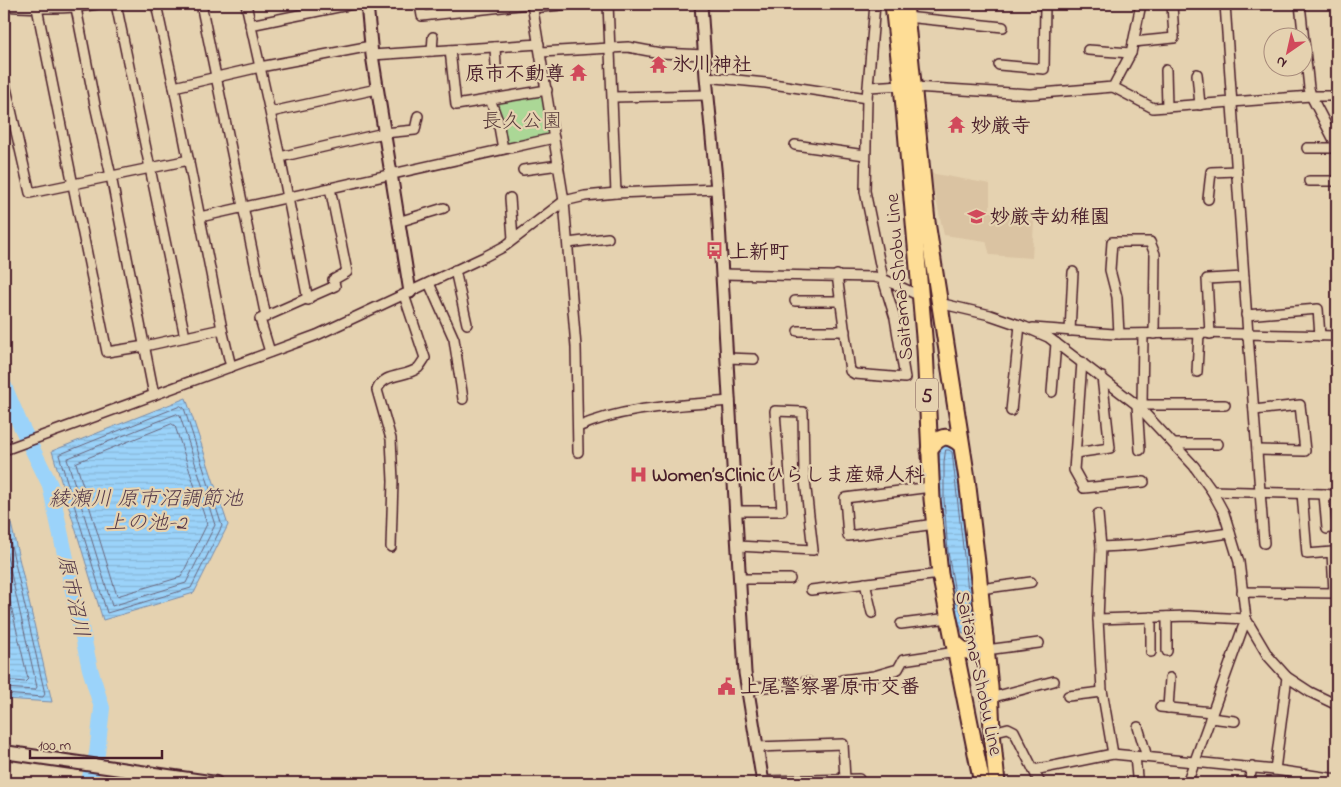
<svg xmlns="http://www.w3.org/2000/svg" width="1341" height="787" viewBox="0 0 1341 787" font-family="'Indie Flower','Klee One',sans-serif">
  <style>
    .built { fill: #dac3a2 }
    .green { fill: #abd796; stroke: #7a7b60 }
    .water { fill: url(#water-rules); stroke: #7b8ba7 }
    .lines { fill: none; stroke-linecap: round; stroke-linejoin: round }
    .shore { stroke: #6a677e; stroke-width: 1 }
    .river { stroke: #9bd3fa; stroke-width: 16 }
    .minor-casing { stroke: #4a1f2b; stroke-width: 12 }
    .tertiary-casing { stroke: #4a1f2b; stroke-width: 15 }
    .secondary-casing { stroke: #4a1f2b; stroke-width: 16 }
    .primary-casing { stroke: #4a1f2b; stroke-width: 19 }
    .minor { stroke: #e5d2b0; stroke-width: 9 }
    .tertiary { stroke: #e5d2b0; stroke-width: 11 }
    .secondary { stroke: #e5d2b0; stroke-width: 12 }
    .primary { stroke: #fedd96; stroke-width: 15 }
    .labels { text-anchor: middle; stroke-width: 4.5; stroke-linejoin: round; paint-order: stroke }
    .shield { fill: #e5d2b0; stroke: #785553; stroke-width: 1 }
    .shield-label { font-size: 19px; font-weight: bold; fill: #4a1f2b }
    .poi-label { font-size: 20px; font-weight: bold; fill: #4a1f2b; stroke: #e5d2b0; text-anchor: start }
    .park-label { font-size: 20px; fill: #593b3b; stroke: #e5d2b0 }
    .street-label { font-size: 20px; fill: #4a1f2b; stroke: #e5d2b0 }
    .water-label { font-size: 21px; font-style: italic; fill: #563a4a; stroke: #e5d2b0 }
  </style>
  <defs>
    <pattern id="water-rules" width="6" height="5" patternUnits="userSpaceOnUse" patternTransform="scale(1.25)"><rect width="6" height="5" fill="#9bd3fa"/><path d="M0 2.5h6" fill="none" stroke="#87b5d6"/></pattern>
  </defs>
  <rect width="100%" height="100%" fill="#e5d2b0"/>
  <filter id="ink" filterUnits="userSpaceOnUse"><feTurbulence type="fractalNoise" baseFrequency=".02" numOctaves="2"/><feDisplacementMap in="SourceGraphic" scale="10" xChannelSelector="R" yChannelSelector="G"/><feConvolveMatrix kernelMatrix="1 2 1 2 8 2 1 2 1" color-interpolation-filters="sRGB"/></filter>
  <g filter="url(#ink)">
    <path class="built" d="M930 173 990 184V211L1034 221 1032 258 990 255 986 241 944 235Z"/>
    <path class="green" d="M541 94 543 96 551 134 548 138 508 144 504 140 495 106 496 102Z"/>
    <g class="water">
      <path d="M186 398 228 525 194 593 103 620 52 451Z"/>
      <path d="M946 444 957 450 978 632 963 634 950 594 943 553 939 500V462L940 451 942 447Z"/>
      <path d="M4 493 52 702 4 699Z"/>
    </g>
    <g class="lines">
      <g class="shore">
        <path d="M181 406 184 408 222 526 191 588 107 613 59 455Z"/>
        <path d="M177 414 180 416 215 525 186 583 112 606 67 459Z"/>
        <path d="M172 424 175 426 207 524 181 577 117 596 76 463Z"/>
        <path d="M946 450H949L952 452 972 625 969 628 966 627 955 593 948 552 944 500V462Z"/>
        <path d="M4 515 45 694 43 697 4 694"/>
        <path d="M4 543 37 687 35 690 4 688"/>
        <path d="M4 576 28 679 25 682 4 680"/>
      </g>
      <path class="river" d="M4 386 20 424 50 485 90 669 102 708 97 754 88 783"/>
      <defs>
        <g id="minor">
          <path d="M116 4 185 337"/>
          <path d="M156 4 174 87 222 329 231 367"/>
          <path d="M201 4 266 317"/>
          <path d="M246 4 280 157 308 300"/>
          <path d="M420 4 422 16 528 4"/>
          <path d="M532 4 564 201 576 347 578 452"/>
          <path d="M608 4 616 193"/>
          <path d="M1225 4 1248 335 1264 543"/>
          <path d="M1300 4 1309 88 1311 96 1337 146"/>
          <path d="M4 6C35 8 66 10 97 4"/>
          <path d="M37 8 107 352 145 346 222 329"/>
          <path d="M76 8 95 105 111 176 154 395"/>
          <path d="M533 8 570 4"/>
          <path d="M906 17 1003 27"/>
          <path d="M250 25 353 4"/>
          <path d="M1133 42 1174 38 1172 4"/>
          <path d="M495 47 496 66"/>
          <path d="M450 50 456 105 547 90"/>
          <path d="M1088 50 1131 53"/>
          <path d="M432 51 433 37"/>
          <path d="M541 52 628 47 660 53 705 55"/>
          <path d="M372 55 539 44"/>
          <path d="M999 65 1044 69 1045 4"/>
          <path d="M1166 70 1167 107"/>
          <path d="M1197 74 1200 105"/>
          <path d="M706 77 766 83 867 98"/>
          <path d="M4 79 30 193 189 160"/>
          <path d="M174 87 260 67 371 46"/>
          <path d="M869 87 902 85"/>
          <path d="M914 87 1030 94 1113 87 1131 53 1141 4"/>
          <path d="M1113 87 1153 108 1311 96H1337"/>
          <path d="M613 97 708 95"/>
          <path d="M490 99 498 121 503 149"/>
          <path d="M271 112 377 89"/>
          <path d="M795 145 865 155"/>
          <path d="M1307 148H1337"/>
          <path d="M280 157 384 133 415 130 418 116"/>
          <path d="M523 170 559 165"/>
          <path d="M1309 181H1337"/>
          <path d="M510 198 513 239"/>
          <path d="M1208 199 1211 172 1237 171"/>
          <path d="M200 217 554 138"/>
          <path d="M398 222 444 208"/>
          <path d="M568 243 608 238"/>
          <path d="M455 270 467 324"/>
          <path d="M722 274 874 277 883 279 920 296"/>
          <path d="M837 275 850 371 855 374 905 378 895 318 883 279 865 191 867 98 875 4"/>
          <path d="M429 283 454 339 463 399"/>
          <path d="M795 301H840"/>
          <path d="M939 303 990 315 1025 327 1048 337 1137 405 1194 466 1212 491 1224 513 1239 562 1246 619 1268 656 1287 677 1310 692 1337 705"/>
          <path d="M1246 315 1318 309 1320 336"/>
          <path d="M1033 328 1114 334 1199 333 1337 336"/>
          <path d="M798 331H845"/>
          <path d="M1070 331 1073 272"/>
          <path d="M1119 334 1117 297 1110 270 1112 242H1150L1155 254 1154 334"/>
          <path d="M1210 334 1207 279 1244 277"/>
          <path d="M270 352 260 319 335 286 333 280 347 272 330 188"/>
          <path d="M727 358 754 359"/>
          <path d="M1082 362 1074 470 1084 488 1144 482"/>
          <path d="M1197 372 1199 333"/>
          <path d="M1052 392 1056 343"/>
          <path d="M1142 405 1143 334"/>
          <path d="M1254 410 1300 405 1305 451 1257 450"/>
          <path d="M1011 411 1020 325"/>
          <path d="M578 427C626 406 678 406 730 401"/>
          <path d="M1175 444H1218"/>
          <path d="M4 450 317 335 484 257 505 246 564 201 585 196 616 193 717 189"/>
          <path d="M1140 450 1137 405H1225"/>
          <path d="M1075 453 1110 448 1102 377"/>
          <path d="M931 487 845 498 848 536 935 524"/>
          <path d="M1212 491 1324 494 1337 496"/>
          <path d="M1302 493 1307 554 1332 552 1334 593"/>
          <path d="M1324 494 1327 529"/>
          <path d="M736 511H782L775 411 803 412 804 472 813 550 738 546"/>
          <path d="M1098 514 1101 547 1141 545 1230 533"/>
          <path d="M391 547 393 481 391 439 377 390C384 372 405 378 418 368 420 366 423 361 425 358L404 295"/>
          <path d="M740 579H790"/>
          <path d="M865 583 872 613"/>
          <path d="M980 589 1031 582"/>
          <path d="M811 590 940 574"/>
          <path d="M1242 592 1337 593"/>
          <path d="M1098 619 1101 547"/>
          <path d="M901 624 949 618"/>
          <path d="M986 650 1039 643"/>
          <path d="M1167 651V617"/>
          <path d="M1151 652V617"/>
          <path d="M842 680 874 676 898 669 903 660 956 652"/>
          <path d="M747 689 808 682"/>
          <path d="M1068 696 1102 692"/>
          <path d="M990 698 1054 681"/>
          <path d="M1160 707 1212 712"/>
          <path d="M1168 708 1170 678"/>
          <path d="M1210 718 1235 721"/>
          <path d="M1138 727 1147 757"/>
          <path d="M992 732 1008 728 1014 731 1040 783"/>
          <path d="M757 747 843 744 845 779"/>
          <path d="M1113 754 1102 690 1098 619 1188 616 1246 619"/>
          <path d="M1135 756 1137 777"/>
          <path d="M1034 770 1113 754 1275 770 1337 779"/>
          <path d="M1275 770 1287 677"/>
          <path d="M763 781 859 779"/>
          <path d="M1187 783 1246 619"/>
          <path d="M1249 783 1252 767"/>
        </g>
        <g id="tertiary">
          <path d="M367 4 372 55 410 292"/>
          <path d="M701 4 706 77 717 189 745 673 763 783"/>
        </g>
        <path id="secondary" d="M4 752 216 783"/>
        <g id="primary">
          <path d="M893 4 902 85 925 348 932 499 940 574 982 783"/>
          <path d="M905 4 927 222 967 479 978 571 990 687 992 732 997 783"/>
          <path d="M929 450C939 436 946 433 960 444"/>
          <path d="M954 642C969 657 974 654 985 638"/>
        </g>
      </defs>
      <use href="#minor" class="minor-casing"/>
      <use href="#tertiary" class="tertiary-casing"/>
      <use href="#secondary" class="secondary-casing"/>
      <use href="#primary" class="primary-casing"/>
      <use href="#minor" class="minor"/>
      <use href="#tertiary" class="tertiary"/>
      <use href="#secondary" class="secondary"/>
      <use href="#primary" class="primary"/>
    </g>
  </g>
  <defs>
    <symbol id="temple-bare" viewBox="-9 -9 18 18"><path d="M0-6L5-2H3V0L6.5 2.5H4V6H1.5V3h-3V6H-4V2.5H-6.5L-3 0V-2H-5Z" fill="#d1495b" stroke="#e5d2b0" stroke-width="2.5" paint-order="stroke"/></symbol>
    <symbol id="school-bare" viewBox="-9 -9 18 18"><path d="M0-5L7-2L0 1L-7-2ZM-4 1L0 2.5L4 1V4Q0 6-4 4Z" fill="#d1495b" stroke="#e5d2b0" stroke-width="2.5" paint-order="stroke"/></symbol>
    <symbol id="bus-bare" viewBox="-9 -9 18 18"><path d="M-5-6H5V4H4V6H2V4H-2V6H-4V4H-5ZM-3.5-4V0h7V-4ZM-3.5 1.2v1.5H-2V1.2ZM2 1.2v1.5H3.5V1.2Z" fill="#d1495b" stroke="#e5d2b0" stroke-width="2.5" paint-order="stroke"/></symbol>
    <symbol id="hospital-bare" viewBox="-9 -9 18 18"><path d="M-5-5h3v3.5h4V-5h3V5h-3V1.5h-4V5h-3Z" fill="#d1495b" stroke="#e5d2b0" stroke-width="2.5" paint-order="stroke"/></symbol>
    <symbol id="civic-bare" viewBox="-9 -9 18 18"><path d="M-.6-6.5H3V-4.5H.6V-3L4-1V1h2V6H-6V1h2V-1L-.6-3ZM-1.2 2.5V6h2.4V2.5Z" fill="#d1495b" stroke="#e5d2b0" stroke-width="2.5" paint-order="stroke"/></symbol>
  </defs>
  <g fill-rule="evenodd">
    <use href="#temple-bare" x="646" y="52" width="25" height="25"/>
    <use href="#temple-bare" x="566" y="60" width="25" height="25"/>
    <use href="#temple-bare" x="944" y="112" width="25" height="25"/>
    <use href="#school-bare" x="964" y="204" width="25" height="25"/>
    <use href="#bus-bare" x="702" y="238" width="25" height="25"/>
    <use href="#hospital-bare" x="626" y="462" width="25" height="25"/>
    <use href="#civic-bare" x="714" y="674" width="25" height="25"/>
  </g>
  <g class="labels">
    <rect class="shield" x="916" y="378.5" width="22" height="33" rx="4"/>
    <g class="shield-label">
      <text x="927" y="402">5</text>
    </g>
    <g class="poi-label">
      <text x="672" y="71">氷川神社</text>
      <text x="565" y="80" text-anchor="end">原市不動尊</text>
      <text x="971" y="132">妙厳寺</text>
      <text x="990" y="223">妙厳寺幼稚園</text>
      <text x="729" y="258">上新町</text>
      <text x="652" y="481">Women’sClinicひらしま産婦人科</text>
      <text x="740" y="693">上尾警察署原市交番</text>
    </g>
    <g class="park-label">
      <text x="522" y="127">長久公園</text>
    </g>
    <g class="street-label">
      <text transform="translate(898 277) rotate(-95)" y="7">Saitama-Shobu Line</text>
      <text transform="translate(980 673) rotate(78)" y="7">Saitama-Shobu Line</text>
    </g>
    <g class="water-label">
      <text x="146" y="505">綾瀬川 原市沼調節池<tspan x="146" dy="24">上の池-2</tspan></text>
      <text transform="translate(74 596) rotate(78)" y="7">原市沼川</text>
    </g>
  </g>
  <rect width="1341" height="787" fill="none" stroke="#e5d2b0" stroke-width="20"/>
  <rect x="10" y="10" width="1321" height="767" fill="none" stroke="#4a1f2b" stroke-width="2" filter="url(#ink)"/>
  <g transform="translate(1288 52) rotate(214)"><circle r="24" fill="#e5d2b0" stroke="#a78a7b"/>
  <path d="M0-4L9 19L0 12L-9 19Z" fill="#d1495b"/>
  <text y="-8" font-size="14" font-weight="bold" text-anchor="middle" fill="#4a1f2b">N</text>
  </g>
  <path d="M30 750v8h132v-8" fill="none" stroke="#4a1f2b" stroke-width="2.5"/>
  <text x="38" y="750" font-size="15" fill="#4a1f2b" stroke="#e5d2b0" stroke-width="4" paint-order="stroke">100 m</text>
</svg>
